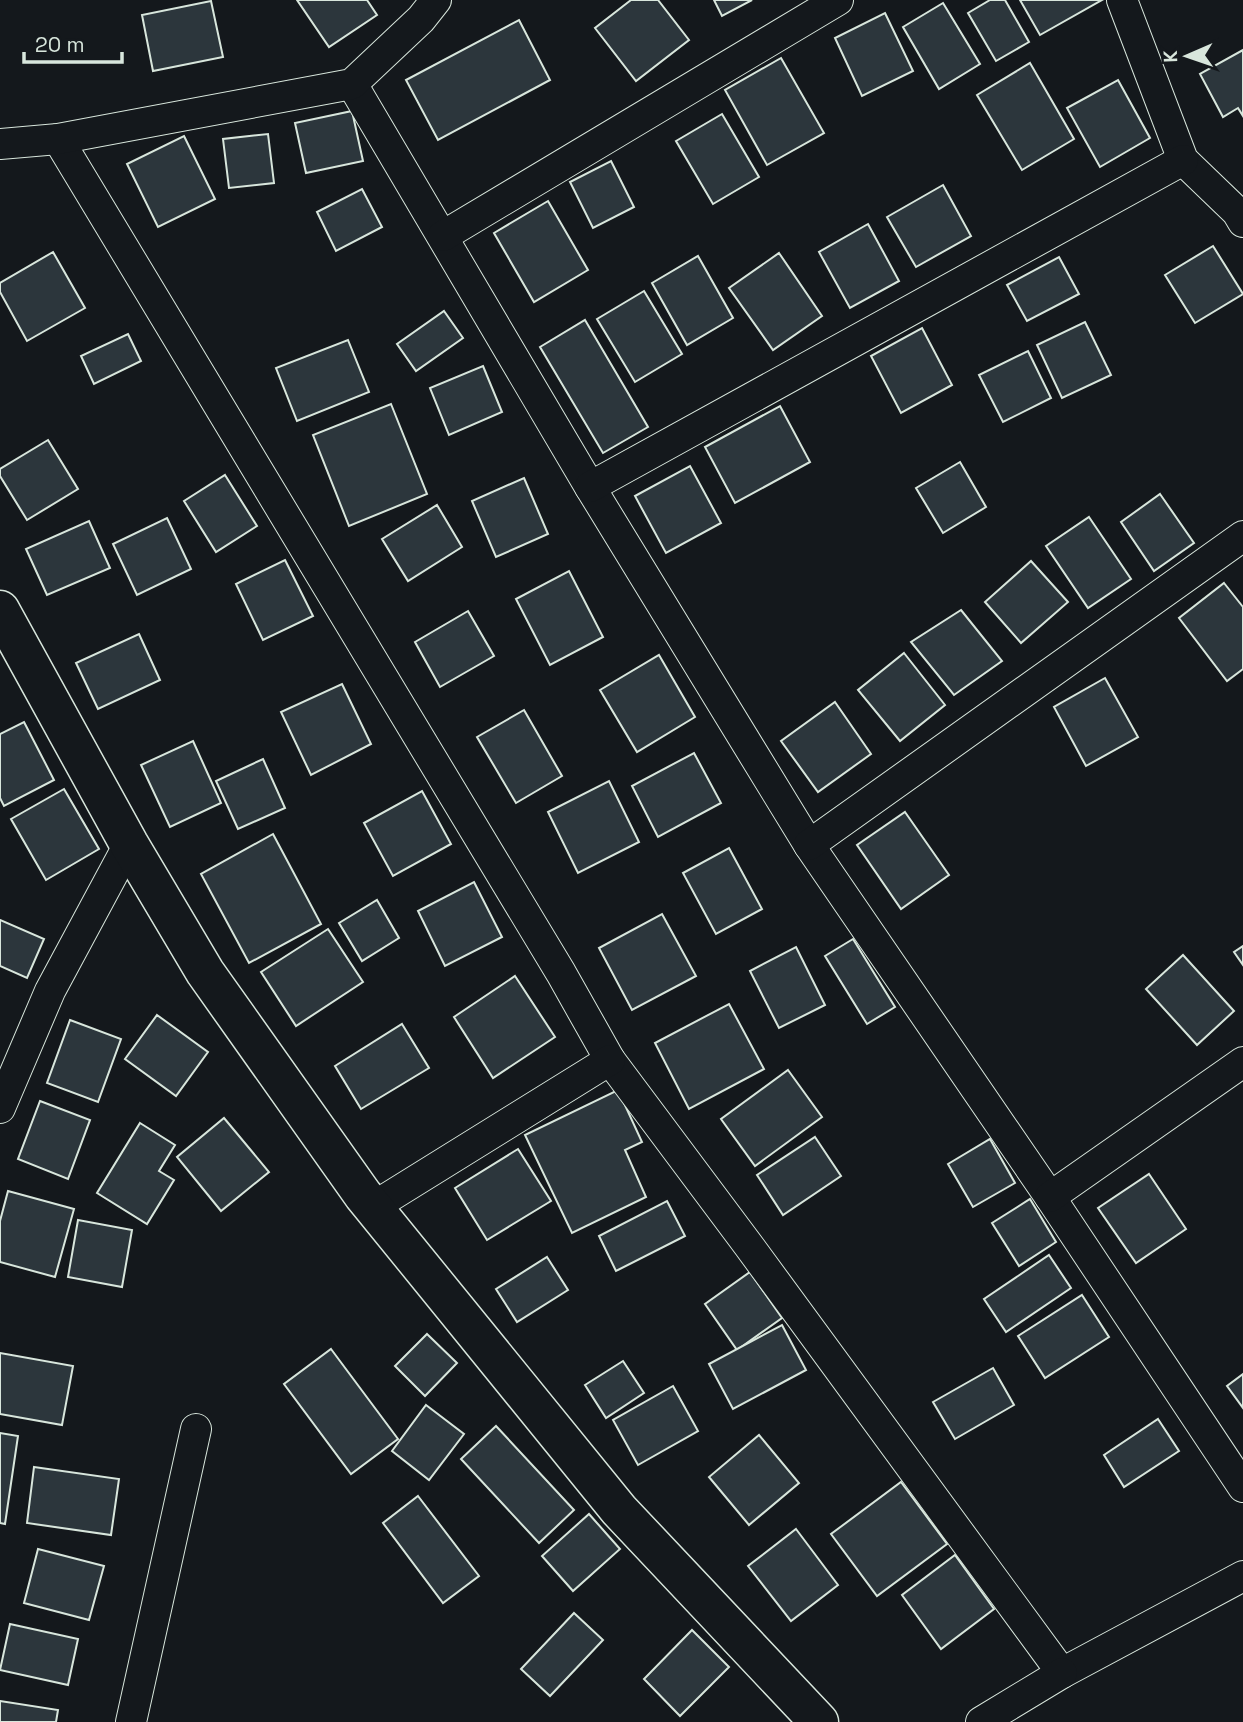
<svg xmlns="http://www.w3.org/2000/svg" width="1243" height="1722" viewBox="0 0 1243 1722" font-family="'Space Grotesk',sans-serif">
  <style>
    .building { fill: #2c363c; stroke: #d8e6dc; stroke-width: 2 }
    .lines { fill: none; stroke-linecap: round; stroke-linejoin: round }
    .street-casing { stroke: #d8e6dc; stroke-width: 32 }
    .secondary-casing { stroke: #d8e6dc; stroke-width: 41 }
    .street { stroke: #14181c; stroke-width: 30 }
    .secondary { stroke: #14181c; stroke-width: 38 }
  </style>
  <rect width="100%" height="100%" fill="#14181c"/>
  <g class="building">
    <path d="M297 0H367L377 15 329 47Z"/>
    <path d="M631 0H658L689 40 636 81 595 28Z"/>
    <path d="M714 0H752L722 16Z"/>
    <path d="M990 0H1005L1029 42 996 61 968 13Z"/>
    <path d="M1020 0H1102L1040 35Z"/>
    <path d="M211 1 223 57 153 71 142 15Z"/>
    <path d="M943 3 980 64 939 89 903 27Z"/>
    <path d="M885 13 913 71 862 96 835 38Z"/>
    <path d="M519 20 550 80 438 140 406 80Z"/>
    <path d="M1243 50V116L1238 108 1223 117 1200 74Z"/>
    <path d="M781 58 824 133 767 165 725 90Z"/>
    <path d="M1030 63 1074 139 1022 170 977 95Z"/>
    <path d="M1118 80 1150 138 1100 167 1067 108Z"/>
    <path d="M352 111 363 161 306 173 295 123Z"/>
    <path d="M722 114 759 177 713 204 676 141Z"/>
    <path d="M268 134 274 183 229 188 223 139Z"/>
    <path d="M184 136 215 199 158 227 127 164Z"/>
    <path d="M611 161 634 207 593 228 570 182Z"/>
    <path d="M943 185 971 236 916 267 887 217Z"/>
    <path d="M362 189 382 227 336 251 317 212Z"/>
    <path d="M548 201 588 270 534 302 494 233Z"/>
    <path d="M868 224 899 281 850 308 819 252Z"/>
    <path d="M1213 246 1243 294 1195 323 1165 275Z"/>
    <path d="M53 252 85 308 27 341 0 292V283Z"/>
    <path d="M779 253 822 316 773 350 729 288Z"/>
    <path d="M698 256 733 318 687 345 652 283Z"/>
    <path d="M1059 257 1079 294 1027 321 1007 285Z"/>
    <path d="M644 291 682 354 635 382 597 319Z"/>
    <path d="M444 311 463 338 416 371 397 344Z"/>
    <path d="M585 320 648 427 603 453 540 347Z"/>
    <path d="M1085 322 1111 375 1062 398 1037 345Z"/>
    <path d="M922 328 952 385 901 413 871 356Z"/>
    <path d="M128 334 141 361 94 384 81 356Z"/>
    <path d="M348 340 369 392 297 421 276 368Z"/>
    <path d="M1028 351 1051 398 1003 422 979 375Z"/>
    <path d="M483 366 502 412 449 435 430 388Z"/>
    <path d="M391 404 427 494 349 526 313 435Z"/>
    <path d="M780 406 810 462 735 503 705 447Z"/>
    <path d="M48 440 78 489 27 520 0 476V469Z"/>
    <path d="M960 462 986 507 943 533 916 488Z"/>
    <path d="M690 466 721 523 666 553 635 496Z"/>
    <path d="M225 475 257 526 216 552 184 501Z"/>
    <path d="M524 478 548 534 496 557 472 501Z"/>
    <path d="M1160 494 1194 543 1154 571 1121 522Z"/>
    <path d="M437 505 462 547 408 581 382 539Z"/>
    <path d="M1089 517 1131 579 1088 608 1046 546Z"/>
    <path d="M167 518 191 569 137 595 113 544Z"/>
    <path d="M89 521 110 568 47 595 26 549Z"/>
    <path d="M285 560 313 616 263 640 236 584Z"/>
    <path d="M1031 561 1068 602 1021 643 985 602Z"/>
    <path d="M569 571 603 637 550 665 516 599Z"/>
    <path d="M1224 583 1243 607V669L1227 681 1179 618Z"/>
    <path d="M961 610 1002 661 954 695 911 642Z"/>
    <path d="M468 611 494 656 440 687 415 642Z"/>
    <path d="M139 634 160 680 98 709 76 663Z"/>
    <path d="M904 653 945 705 900 741 858 690Z"/>
    <path d="M659 655 695 717 637 752 600 690Z"/>
    <path d="M1105 678 1138 737 1086 766 1054 707Z"/>
    <path d="M342 684 371 744 311 775 281 712Z"/>
    <path d="M835 702 871 754 818 792 781 741Z"/>
    <path d="M524 710 562 776 516 803 477 737Z"/>
    <path d="M24 722 54 780 4 806 0 798V734Z"/>
    <path d="M193 741 221 803 170 827 141 765Z"/>
    <path d="M694 753 721 803 658 837 632 786Z"/>
    <path d="M263 759 285 808 238 829 216 781Z"/>
    <path d="M609 781 639 842 578 873 548 812Z"/>
    <path d="M64 789 99 849 46 880 11 819Z"/>
    <path d="M422 791 451 844 393 876 364 823Z"/>
    <path d="M905 812 949 875 901 909 857 845Z"/>
    <path d="M273 834 321 924 249 963 201 874Z"/>
    <path d="M729 848 762 909 716 934 683 873Z"/>
    <path d="M474 882 502 937 445 966 418 911Z"/>
    <path d="M377 900 399 938 362 961 339 923Z"/>
    <path d="M662 914 696 976 632 1010 599 948Z"/>
    <path d="M0 920 44 939 27 978 0 966Z"/>
    <path d="M328 929 363 982 296 1026 261 972Z"/>
    <path d="M853 939 895 1007 867 1024 825 956Z"/>
    <path d="M1243 946V965L1234 952Z"/>
    <path d="M796 947 825 1005 779 1028 750 971Z"/>
    <path d="M1183 955 1234 1011 1197 1045 1146 989Z"/>
    <path d="M515 976 555 1037 493 1078 454 1017Z"/>
    <path d="M729 1004 764 1069 689 1109 655 1043Z"/>
    <path d="M157 1015 208 1052 176 1096 125 1059Z"/>
    <path d="M70 1020 121 1039 98 1102 47 1083Z"/>
    <path d="M402 1024 429 1068 361 1109 335 1066Z"/>
    <path d="M788 1070 822 1117 755 1166 721 1119Z"/>
    <path d="M618 1090 642 1142 625 1150 646 1197 572 1233 525 1135Z"/>
    <path d="M40 1101 90 1120 68 1179 18 1159Z"/>
    <path d="M224 1118 269 1172 221 1211 177 1157Z"/>
    <path d="M140 1123 175 1145 159 1171 174 1180 147 1224 97 1193Z"/>
    <path d="M815 1137 841 1176 783 1215 757 1175Z"/>
    <path d="M990 1139 1015 1183 973 1207 948 1164Z"/>
    <path d="M518 1149 551 1201 487 1240 455 1188Z"/>
    <path d="M1149 1174 1186 1229 1136 1263 1098 1208Z"/>
    <path d="M8 1191 74 1209 55 1277 0 1262V1221Z"/>
    <path d="M1030 1199 1056 1242 1019 1266 992 1223Z"/>
    <path d="M667 1201 685 1236 616 1271 599 1236Z"/>
    <path d="M78 1220 132 1230 122 1287 68 1277Z"/>
    <path d="M1049 1255 1071 1288 1006 1332 984 1299Z"/>
    <path d="M547 1257 568 1290 517 1322 496 1289Z"/>
    <path d="M750 1272 782 1318 737 1350 705 1304Z"/>
    <path d="M1082 1295 1109 1337 1045 1378 1018 1336Z"/>
    <path d="M782 1325 806 1370 733 1409 709 1364Z"/>
    <path d="M427 1334 457 1363 425 1396 395 1366Z"/>
    <path d="M331 1349 398 1439 351 1474 284 1384Z"/>
    <path d="M0 1353 73 1366 62 1425 0 1414Z"/>
    <path d="M623 1361 644 1393 606 1418 585 1385Z"/>
    <path d="M993 1368 1014 1405 955 1439 933 1402Z"/>
    <path d="M1243 1374V1408L1227 1386Z"/>
    <path d="M673 1386 698 1431 638 1465 613 1420Z"/>
    <path d="M426 1405 464 1434 429 1480 392 1451Z"/>
    <path d="M1158 1419 1179 1451 1124 1487 1104 1455Z"/>
    <path d="M496 1426 574 1510 539 1543 461 1459Z"/>
    <path d="M0 1433 18 1436 5 1524 0 1523Z"/>
    <path d="M759 1435 799 1483 749 1525 709 1477Z"/>
    <path d="M34 1467 119 1479 111 1535 27 1523Z"/>
    <path d="M901 1482 947 1544 877 1596 831 1534Z"/>
    <path d="M418 1496 479 1576 443 1603 383 1523Z"/>
    <path d="M589 1514 620 1549 573 1591 542 1556Z"/>
    <path d="M796 1529 838 1585 791 1621 748 1566Z"/>
    <path d="M38 1549 104 1566 89 1620 24 1603Z"/>
    <path d="M955 1555 994 1609 941 1649 902 1595Z"/>
    <path d="M574 1613 603 1640 550 1696 521 1669Z"/>
    <path d="M10 1624 78 1639 68 1685 0 1670Z"/>
    <path d="M692 1630 729 1667 680 1716 644 1679Z"/>
    <path d="M0 1701 58 1710 56 1722H0Z"/>
  </g>
  <g class="lines">
    <defs>
      <g id="street">
        <path d="M1122 0 1183 160 1237 212 1243 222"/>
        <path d="M352 84 590 487 809 845 1050 1197 1243 1487"/>
        <path d="M58 139 561 973 610 1060 749 1246 1062 1673 1243 1576"/>
        <path d="M0 144 58 139 352 84 421 19 436 0"/>
        <path d="M443 236 838 0"/>
        <path d="M590 487 1183 160"/>
        <path d="M809 845 1243 536"/>
        <path d="M0 1108 50 991 129 844"/>
        <path d="M1050 1197 1243 1062"/>
        <path d="M373 1207 610 1060"/>
        <path d="M131 1722 196 1429"/>
        <path d="M981 1722 1062 1673"/>
      </g>
      <path id="secondary" d="M0 610 129 844 205 972 363 1195 619 1510 819 1722"/>
    </defs>
    <use href="#street" class="street-casing"/>
    <use href="#secondary" class="secondary-casing"/>
    <use href="#street" class="street"/>
    <use href="#secondary" class="secondary"/>
  </g>
  <g transform="translate(1187 56) rotate(268)" stroke="#14181c" stroke-width="5" paint-order="stroke">
  <path d="M0-5L12 26L0 18L-12 26Z" fill="#d8e6dc"/>
  <text y="-10" font-size="19" font-weight="bold" text-anchor="middle" fill="#d8e6dc">K</text>
  </g>
  <path d="M24 52v10h98v-10" fill="none" stroke="#d8e6dc" stroke-width="3.5"/>
  <text x="35" y="52" font-size="21" fill="#d8e6dc" stroke="#14181c" stroke-width="5" paint-order="stroke">20 m</text>
</svg>
